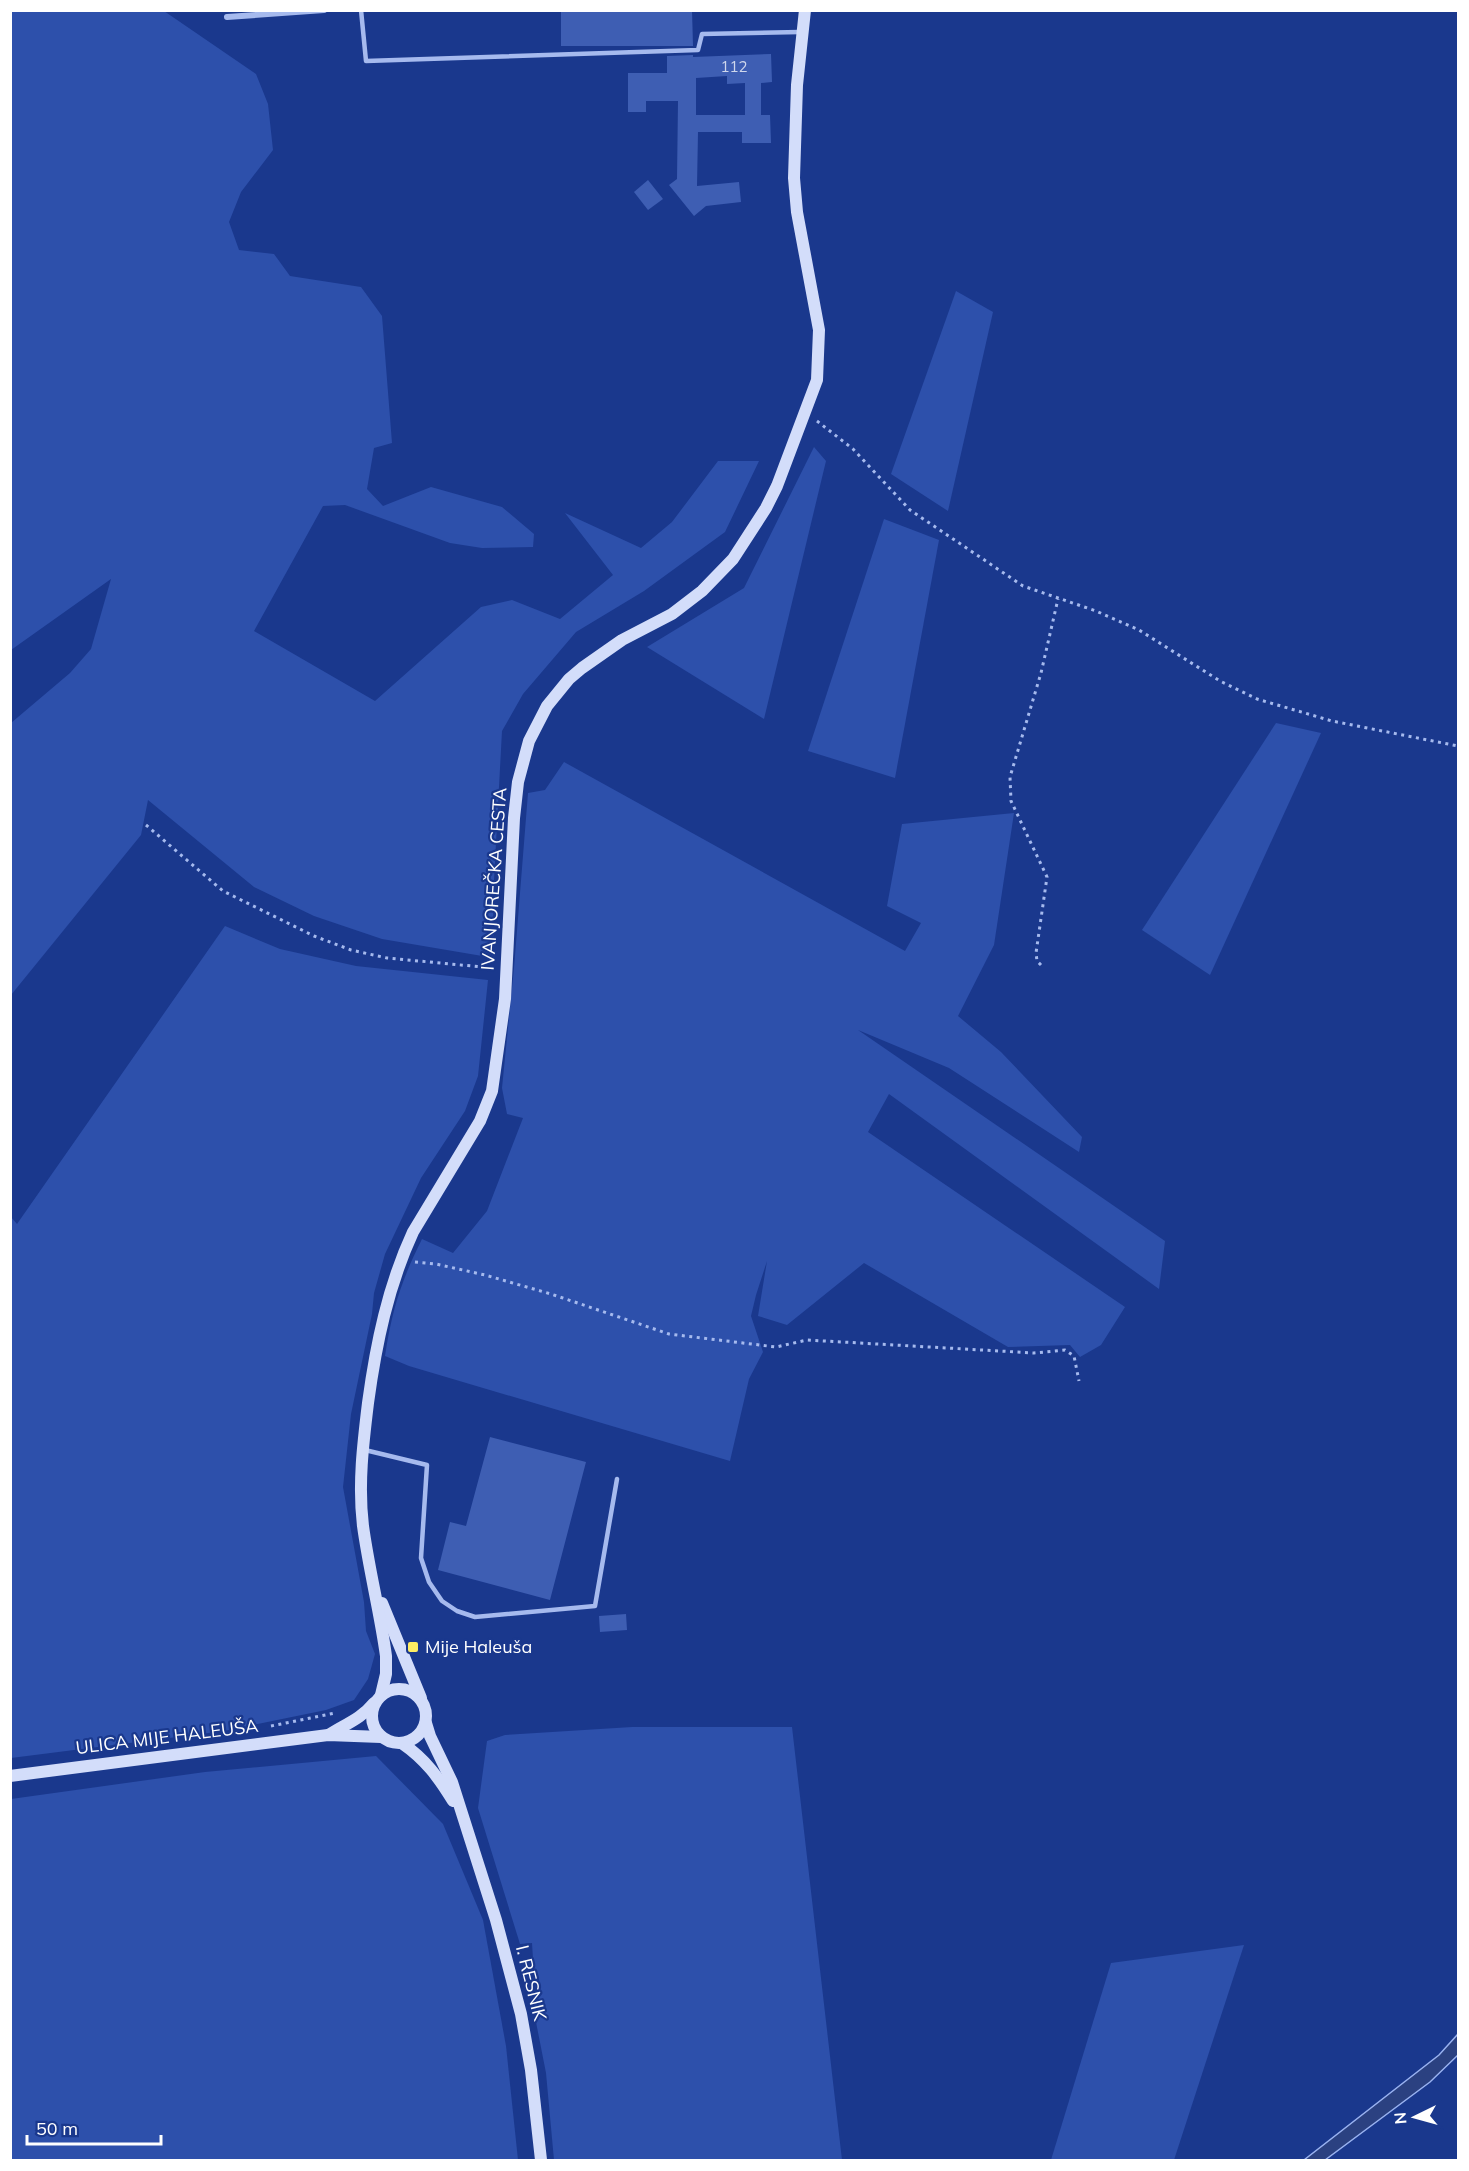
<svg xmlns="http://www.w3.org/2000/svg" width="1469" height="2171" viewBox="0 0 1469 2171" font-family="Mulish,sans-serif">
  <style>
    .green { fill: #2d50ab }
    .water { fill: #2b4181; stroke: #99b2f0; stroke-width: 1.5 }
    .building { fill: #3e5eb3; fill-rule: evenodd }
    .lines { fill: none; stroke-linecap: round; stroke-linejoin: round }
    .path { stroke: #a6baee; stroke-width: 3; stroke-dasharray: 3 4.5; stroke-linecap: butt }
    .lane { stroke: #a6baee; stroke-width: 4.5 }
    .street { stroke: #a6baee; stroke-width: 6 }
    .secondary { stroke: #d3ddfa; stroke-width: 12 }
    .poi-dot { fill: #ffed63; stroke: #1a388d; stroke-width: 2 }
    .labels { text-anchor: middle; stroke-width: 4.5; stroke-linejoin: round; paint-order: stroke }
    .number-label { font-size: 15px; fill: #cfd7ec }
    .street-label { font-size: 18px; fill: #fff; stroke: #1a388d }
    .poi-label { font-size: 18px; fill: #fff; stroke: #1a388d; text-anchor: start }
  </style>
  <rect width="100%" height="100%" fill="#1a388d"/>
  <g class="green">
    <path d="M11 10 164 11 256 74 268 104 273 150 241 192 229 222 239 250 274 254 290 276 361 287 382 316 392 443 374 448 367 489 383 506 431 487 502 507 534 534 533 547 482 548 450 543 345 505 323 506 254 631 375 701 481 607 512 600 560 619 613 575 565 513 641 548 672 522 718 461H759L725 532 644 591 576 632 523 694 502 731 493 899 494 958 382 939 314 916 254 887 148 800 141 835 11 995V723L70 673 91 649 111 579 11 650Z"/>
    <path d="M956 291 993 312 948 511 891 474Z"/>
    <path d="M814 447 826 461 764 719 647 647 744 588Z"/>
    <path d="M884 519 939 540 895 778 808 751Z"/>
    <path d="M1276 723 1321 733 1210 975 1142 930Z"/>
    <path d="M564 762 905 951 921 923 887 906 902 824 1014 813 994 945 958 1016 1001 1052 1082 1137 1079 1152 949 1068 858 1030 1165 1241 1159 1289 889 1094 868 1132 1125 1307 1101 1345 1080 1357 1070 1345 1008 1347 864 1263 787 1325 758 1316 767 1261 756 1295 751 1316 763 1352 749 1379 730 1461 409 1366 385 1356C392 1310 401 1281 422 1239L453 1253 487 1211 523 1118 507 1114 502 1088 514 968 528 793 545 790Z"/>
    <path d="M225 926 280 949 356 966 488 980 478 1076 465 1111 421 1178 385 1254 374 1293 372 1314 351 1414 343 1487 364 1602 366 1631 375 1654 368 1679 354 1700 326 1710 224 1731 11 1758V1217L17 1224Z"/>
    <path d="M632 1727H792L842 2160H554L546 2073 525 1966 533 1959 532 1943 520 1944 478 1808 487 1741 505 1735Z"/>
    <path d="M376 1756 443 1824 483 1920 506 2046 518 2160H11V1799L205 1772Z"/>
    <path d="M1244 1945 1174 2160H1051L1111 1963Z"/>
  </g>
  <path class="water" d="M1458 2034V2055L1430 2082 1325 2160H1304L1439 2055Z"/>
  <g class="building">
    <path d="M561 10H692L693 46H561Z"/>
    <path d="M771 54 772 82 761 83V115H770L771 143H742V132H698L697 186 739 182 741 202 706 206 694 216 669 185 677 179 678 101H646V112H628V73H667V56L693 55V57ZM727 76V84L745 83V115H696V78Z"/>
    <path d="M648 180 663 199 648 210 634 192Z"/>
    <path d="M490 1437 586 1462 550 1600 438 1570 450 1522 466 1526Z"/>
    <path d="M626 1614 627 1630 600 1632 599 1616Z"/>
  </g>
  <g class="lines">
    <g class="path">
      <path d="M817 421 853 449 910 510 1023 586 1096 611 1139 630 1220 681 1257 699 1332 721 1458 746"/>
      <path d="M146 825 223 891 314 936 351 950 387 958 493 968"/>
      <path d="M1041 965 1037 961 1036 953 1047 877 1011 801 1010 777 1041 673 1058 599"/>
      <path d="M415 1262 436 1264 485 1275 551 1294 669 1334 776 1347 807 1340 1034 1353 1065 1350 1074 1356 1079 1381"/>
      <path d="M271 1726 335 1713"/>
    </g>
    <g class="lane">
      <path d="M361 10 366 61 698 50 702 34 800 32"/>
      <path d="M365 1450 427 1465 421 1558 429 1582 442 1601 457 1611 475 1617 595 1606 617 1479"/>
    </g>
    <path class="street" d="M227 17 324 10"/>
    <g class="secondary">
      <path d="M382 1603 421 1698"/>
      <circle cx="399" cy="1716" r="27"/>
      <path d="M381 1695 386 1674V1656C380 1612 369 1570 363 1526 358 1485 363 1444 368 1403 376 1344 388 1286 413 1232L480 1121 492 1091 505 999 514 818 518 782 529 741 547 706 569 679 582 668 622 640 672 614 702 591 733 559 766 508 777 486 817 380 819 330 797 212 794 178 797 85 805 10"/>
      <path d="M426 1723 430 1736 452 1782 496 1920 521 2014 531 2070 541 2160"/>
      <path d="M330 1734C346 1724 362 1718 374 1703"/>
      <path d="M403 1744C425 1759 439 1778 453 1801"/>
      <path d="M10 1776 328 1735 381 1737"/>
    </g>
  </g>
  <rect class="poi-dot" x="407" y="1641" width="12" height="12" rx="3"/>
  <g class="labels">
    <g class="number-label">
      <text x="734" y="72">112</text>
    </g>
    <g class="street-label">
      <text transform="translate(494 879) rotate(-86)" y="6">IVANJOREČKA CESTA</text>
      <text transform="translate(167 1737) rotate(-7)" y="6">ULICA MIJE HALEUŠA</text>
      <text transform="translate(531 1983) rotate(76)" y="6">I. RESNIK</text>
    </g>
    <g class="poi-label">
      <text x="425" y="1653">Mije Haleuša</text>
    </g>
  </g>
  <rect width="1469" height="2171" fill="none" stroke="#ffffff" stroke-width="24"/>
  <g transform="translate(1415 2117) rotate(265)" stroke="#1a388d" stroke-width="4.5" paint-order="stroke">
  <path d="M0-4.5L10 22L0 15L-10 22Z" fill="#ffffff"/>
  <text y="-9" font-size="16" font-weight="bold" text-anchor="middle" fill="#ffffff">N</text>
  </g>
  <path d="M27 2135v9h134v-9" fill="none" stroke="#ffffff" stroke-width="3"/>
  <text x="36" y="2135" font-size="18" fill="#ffffff" stroke="#1a388d" stroke-width="4.5" paint-order="stroke">50 m</text>
</svg>
